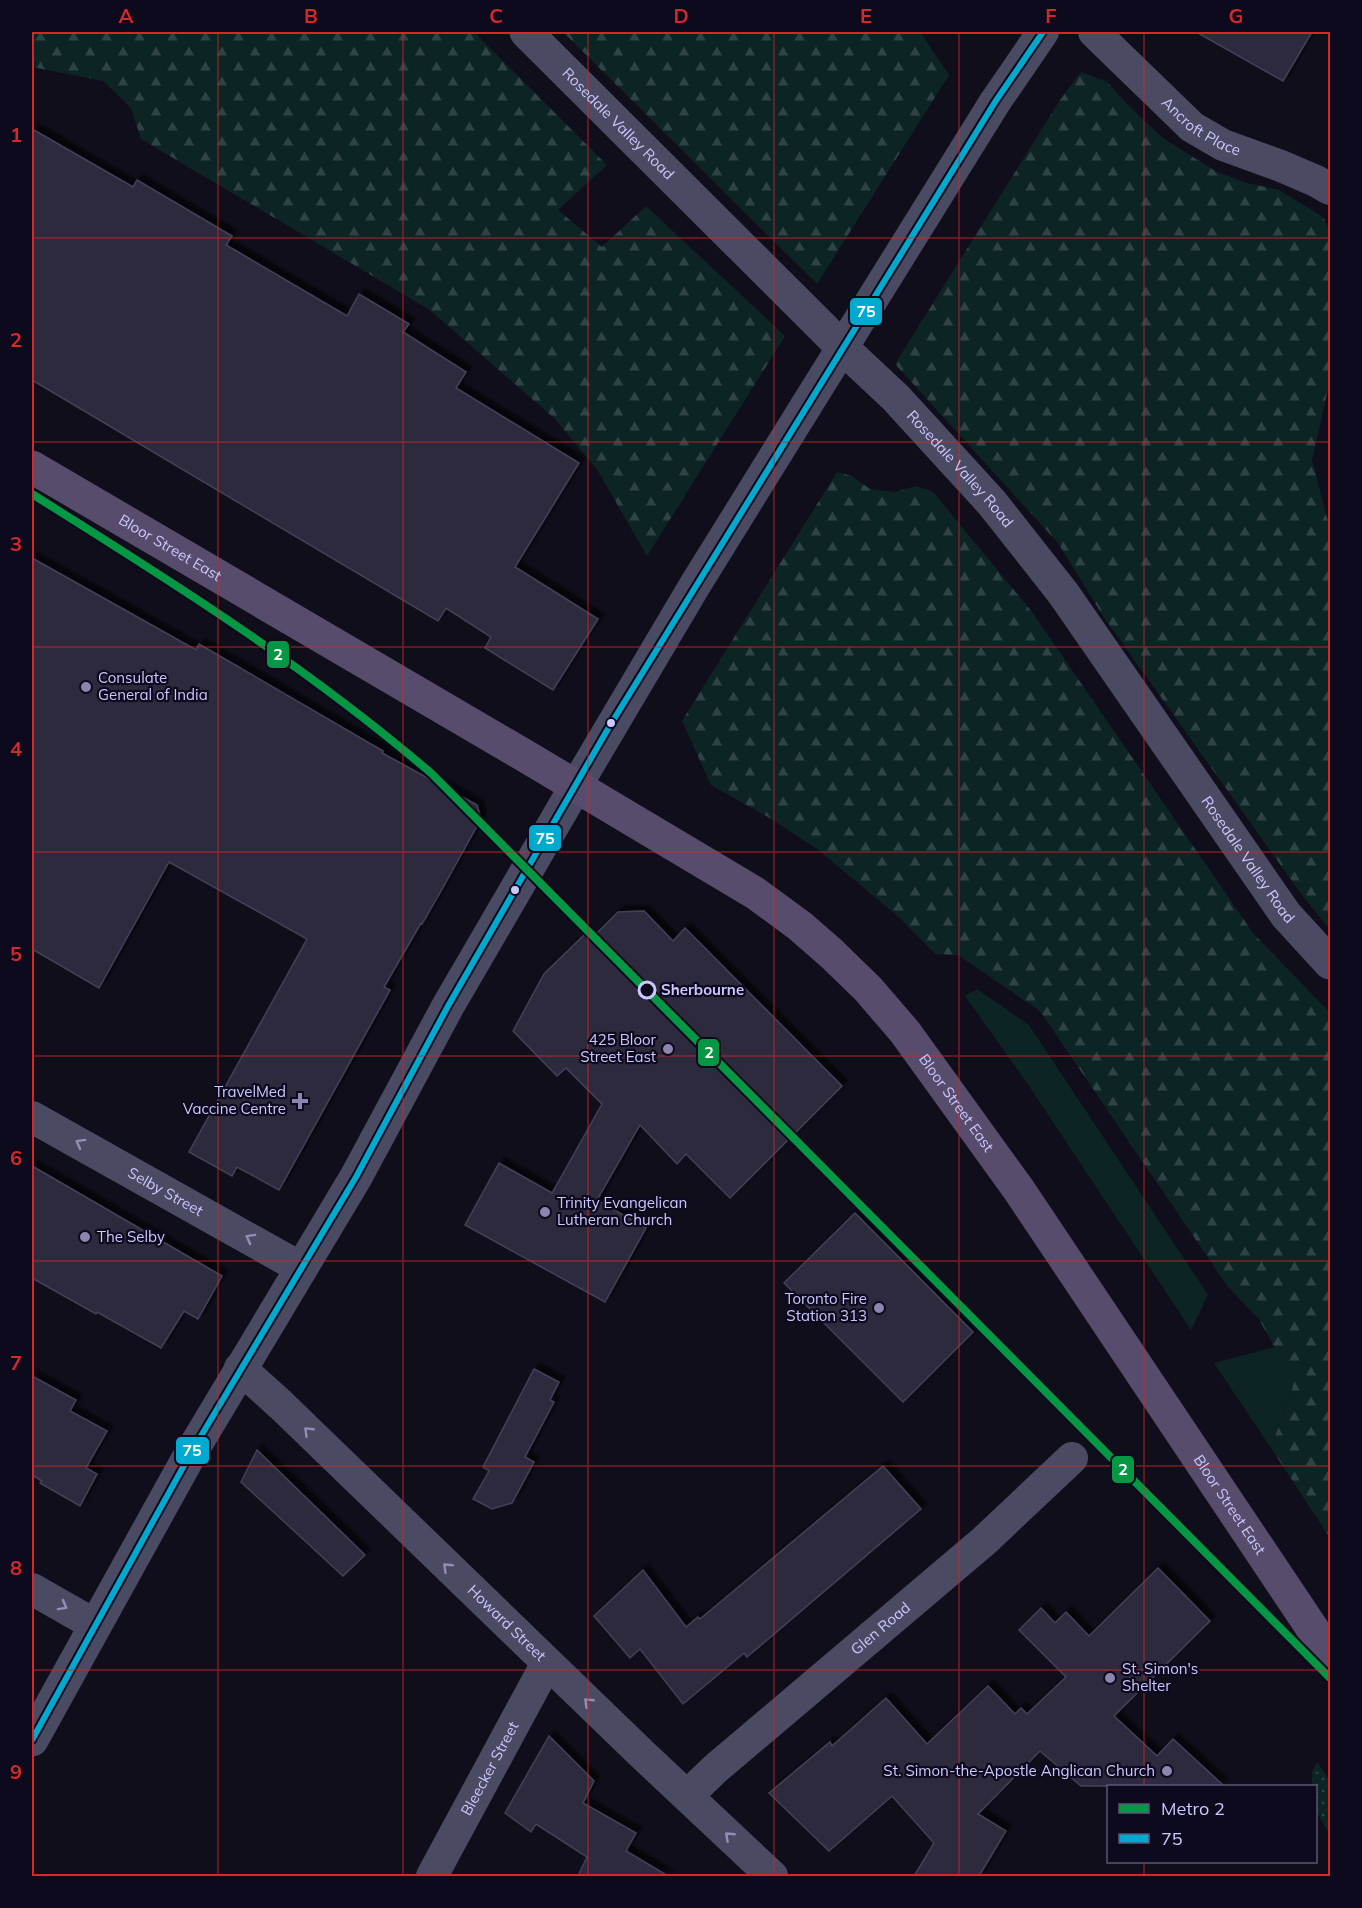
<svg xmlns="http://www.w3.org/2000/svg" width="1362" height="1908" viewBox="0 0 1362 1908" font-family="Mulish,sans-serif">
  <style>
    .green { fill: #0d2424 }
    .forest { fill: url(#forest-firs) }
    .garden { fill: url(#garden-dots) }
    .building { fill: #2e2b3d; stroke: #434058; stroke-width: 1.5; filter: url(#shadow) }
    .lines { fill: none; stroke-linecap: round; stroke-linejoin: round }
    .minor { stroke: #4a4a63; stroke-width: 32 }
    .tertiary { stroke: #4a4a63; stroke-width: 33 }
    .primary { stroke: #574c6c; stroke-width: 33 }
    .minor-bridge { stroke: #4a4a63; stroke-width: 32 }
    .bus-1-casing { stroke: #0d0a1e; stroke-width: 10 }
    .bus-1 { stroke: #00a9ce; stroke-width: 6 }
    .metro-1-casing { stroke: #0d0a1e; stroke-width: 12 }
    .metro-1 { stroke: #069745; stroke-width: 8 }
    .oneway { stroke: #918fb9 }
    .grid { fill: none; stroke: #d62828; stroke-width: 1.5; stroke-opacity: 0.55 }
    .poi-dot { fill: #8a86af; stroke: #0d0a1e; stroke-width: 2 }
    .bus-dot { fill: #cbc7ff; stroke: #0d0a1e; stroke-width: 2 }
    .stop-dot { fill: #0d0a1e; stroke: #cbc7ff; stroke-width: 3 }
    .labels { text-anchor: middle; stroke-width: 4.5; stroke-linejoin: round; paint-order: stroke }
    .street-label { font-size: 15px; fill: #cbc7ff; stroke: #0d0a1e }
    .poi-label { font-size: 15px; fill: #cbc7ff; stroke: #0d0a1e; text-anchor: start }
    .stop-label { font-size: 15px; font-weight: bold; fill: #cbc7ff; stroke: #0d0a1e; text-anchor: start }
    .line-badge { stroke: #0d0a1e; stroke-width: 2 }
    .badge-label { font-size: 16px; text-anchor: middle; font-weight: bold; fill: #fff }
    .neatline { fill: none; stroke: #d62828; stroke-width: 2 }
    .grid-label { font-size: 20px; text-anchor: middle; font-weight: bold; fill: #d62828 }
  </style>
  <defs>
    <pattern id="forest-firs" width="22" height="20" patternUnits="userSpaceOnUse" patternTransform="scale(1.5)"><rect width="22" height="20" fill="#0d2424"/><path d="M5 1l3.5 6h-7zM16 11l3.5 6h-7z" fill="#2f4245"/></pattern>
    <pattern id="garden-dots" width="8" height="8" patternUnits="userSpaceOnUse" patternTransform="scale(1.5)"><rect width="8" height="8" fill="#0d2424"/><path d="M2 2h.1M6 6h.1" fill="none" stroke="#2f4245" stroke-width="1.8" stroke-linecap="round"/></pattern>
    <filter id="shadow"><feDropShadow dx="5.5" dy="-5.5" stdDeviation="1.5" flood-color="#0009"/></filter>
  </defs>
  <rect width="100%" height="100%" fill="#100e1a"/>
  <g class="green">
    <path d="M977 989 1029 1025 1208 1295 1191 1330 1027 1083 965 996Z"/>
    <path d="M1275 1347 1294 1383 1271 1448 1214 1363Z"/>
  </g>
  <g class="forest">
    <path d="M32 32H474L607 165 558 210 602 247 646 206 785 336 647 556 598 471 555 419 430 310 141 139 131 108 103 81 32 67Z"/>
    <path d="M563 32H920L949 75 817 284Z"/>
    <path d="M1081 72 1107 82 1129 106 1164 139 1217 172 1247 183 1279 190 1323 217 1330 232V380L1312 460 1330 529V930L1302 895 1103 616 1058 543 895 364 1060 100Z"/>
    <path d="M837 472 852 476 870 489 895 492 916 486 933 492 1032 612 1253 933 1330 1013V1538L1271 1448 1294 1383 1259 1319 1228 1287 1040 1011 958 955 935 954 900 918 816 848 768 817 711 785 682 721Z"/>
  </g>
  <path class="garden" d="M1317 1762 1330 1781V1834L1317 1813 1316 1786H1312V1772Z"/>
  <g class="building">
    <path d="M1196 32H1312L1283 81Z"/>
    <path d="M32 129 133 187 137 180 232 236 226 245 347 316 359 294 409 324 403 332 466 372 456 388 579 463 515 567 598 619 553 690 485 648 491 637 446 608 438 621 32 380Z"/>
    <path d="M32 558 196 650 199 644 383 751 382 753 477 805 481 819 441 891 422 924 421 923 384 987 390 990 279 1190 237 1167 232 1176 189 1152 307 939 169 862 99 988 32 949Z"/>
    <path d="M644 911 673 941 685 928 842 1086 730 1198 686 1154 677 1164 640 1125 597 1200 646 1228 605 1302 465 1225 499 1163 552 1193 602 1104 566 1068 557 1076 513 1031 544 974 586 933 591 939 618 912Z"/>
    <path d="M32 1166 222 1276 198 1319 184 1311 161 1348 97 1312 96 1314 32 1278Z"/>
    <path d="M855 1213 973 1332 903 1402 784 1283Z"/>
    <path d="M534 1369 559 1382 550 1400 554 1402 525 1457 534 1462 512 1503 492 1509 473 1499 489 1471 483 1467Z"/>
    <path d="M32 1376 76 1400 70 1411 107 1431 86 1468 97 1474 80 1506 40 1483 42 1481 32 1475Z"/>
    <path d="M257 1450 365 1555 343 1576 241 1482Z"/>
    <path d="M883 1466 921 1509 747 1657 744 1653 683 1704 640 1649 630 1658 594 1616 643 1570 686 1627 698 1617 700 1619Z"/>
    <path d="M1158 1568 1210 1621 1114 1716 1157 1756 1173 1739 1224 1786H1081L1040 1751 978 1814 1006 1831 979 1876H914L934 1843 892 1796 829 1851 769 1793 830 1742 832 1746 886 1698 927 1744 988 1686 1015 1714 1021 1708 1027 1714 1066 1677 1019 1630 1041 1608 1055 1623 1066 1612 1089 1636Z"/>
    <path d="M549 1736 594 1781 583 1803 636 1833 626 1851 668 1876H578L587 1857 536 1824 531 1832 505 1813Z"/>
  </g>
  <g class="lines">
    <g class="minor">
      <path id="s1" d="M1094 32 1192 127 1223 145 1281 166 1316 181 1330 189"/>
      <path d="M995 102 1043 32"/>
      <path d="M576 786 695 585 806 406"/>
      <path id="s2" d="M32 1117 301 1268"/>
      <path id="s3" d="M240 1368 280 1404 642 1754 772 1876"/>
      <path d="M32 1589 95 1625"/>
      <path id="s4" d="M687 1796 715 1769 984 1541 1072 1458"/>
      <path id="s5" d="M432 1876 547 1663"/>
    </g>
    <g class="tertiary">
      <path id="s6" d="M526 32 848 353 896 398 992 503 1063 593 1286 915 1330 963"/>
      <path d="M32 1740 192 1451 356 1177 448 1006 576 786"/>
    </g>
    <path class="primary" id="s7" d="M32 467 527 757 755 893 800 926 832 954 868 989 905 1032 1019 1190 1330 1655"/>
    <path class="minor-bridge" d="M806 406 995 102"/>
    <defs>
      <path id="bus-1" d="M32 1740 192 1451 356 1177 448 1006 609 727 995 102 1043 32"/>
    </defs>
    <use href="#bus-1" class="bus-1-casing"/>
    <use href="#bus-1" class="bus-1"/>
    <defs>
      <path id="metro-1" d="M32 494C171 581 306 666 431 773L1330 1678"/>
    </defs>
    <use href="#metro-1" class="metro-1-casing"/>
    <use href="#metro-1" class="metro-1"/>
  </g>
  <defs><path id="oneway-chevron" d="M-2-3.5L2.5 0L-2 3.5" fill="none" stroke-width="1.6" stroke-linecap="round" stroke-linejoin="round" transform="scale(1.5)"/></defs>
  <g class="oneway">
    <use href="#oneway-chevron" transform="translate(80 1143) rotate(-151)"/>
    <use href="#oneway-chevron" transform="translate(250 1238) rotate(-151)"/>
    <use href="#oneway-chevron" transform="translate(308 1431) rotate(-136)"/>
    <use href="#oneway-chevron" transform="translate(447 1567) rotate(-136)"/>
    <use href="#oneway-chevron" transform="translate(63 1606) rotate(29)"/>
    <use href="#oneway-chevron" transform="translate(588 1702) rotate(-136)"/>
    <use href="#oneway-chevron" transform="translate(729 1836) rotate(-137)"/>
  </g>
  <path class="grid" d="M218 32V1876M403 32V1876M588 32V1876M774 32V1876M959 32V1876M1144 32V1786M32 238H1330M32 442H1330M32 647H1330M32 852H1330M32 1056H1330M32 1261H1330M32 1466H1330M32 1670H1330M1144 1862V1876"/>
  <g class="poi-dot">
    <circle cx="86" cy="687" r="6"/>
    <circle cx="668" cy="1049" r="6"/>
    <path d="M297 1092h6v6h6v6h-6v6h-6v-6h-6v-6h6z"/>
    <circle cx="545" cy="1212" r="6"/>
    <circle cx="85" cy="1237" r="6"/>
    <circle cx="879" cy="1308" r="6"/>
    <circle cx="1110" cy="1678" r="6"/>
    <circle cx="1167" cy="1771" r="6"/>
  </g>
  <g class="bus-dot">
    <circle cx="611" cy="723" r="5"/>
    <circle cx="515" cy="890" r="5"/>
  </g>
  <circle class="stop-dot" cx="647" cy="990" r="8"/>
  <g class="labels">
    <g class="street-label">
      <text dy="5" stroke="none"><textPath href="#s6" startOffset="130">Rosedale Valley Road</textPath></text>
      <text dy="5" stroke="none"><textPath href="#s1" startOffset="144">Ancroft Place</textPath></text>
      <text dy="5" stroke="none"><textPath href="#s6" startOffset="616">Rosedale Valley Road</textPath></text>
      <text dy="5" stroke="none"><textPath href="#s7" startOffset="160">Bloor Street East</textPath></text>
      <text dy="5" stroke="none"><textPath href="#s6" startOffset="1102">Rosedale Valley Road</textPath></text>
      <text dy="5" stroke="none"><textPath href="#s7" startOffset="1132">Bloor Street East</textPath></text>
      <text dy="5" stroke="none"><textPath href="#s2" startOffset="153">Selby Street</textPath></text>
      <text dy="5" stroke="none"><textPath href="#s7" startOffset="1618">Bloor Street East</textPath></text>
      <text dy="5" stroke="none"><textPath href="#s3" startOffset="369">Howard Street</textPath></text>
      <text dy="5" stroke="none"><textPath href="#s4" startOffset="256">Glen Road</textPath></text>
      <text dy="5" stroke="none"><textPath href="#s5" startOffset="122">Bleecker Street</textPath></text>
    </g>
    <g class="poi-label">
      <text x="98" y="683">Consulate<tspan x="98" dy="17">General of India</tspan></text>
      <text x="656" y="1045" text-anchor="end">425 Bloor<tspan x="656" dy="17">Street East</tspan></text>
      <text x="286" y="1097" text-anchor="end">TravelMed<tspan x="286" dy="17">Vaccine Centre</tspan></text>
      <text x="557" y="1208">Trinity Evangelican<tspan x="557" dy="17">Lutheran Church</tspan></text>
      <text x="97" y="1242">The Selby</text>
      <text x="867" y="1304" text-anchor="end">Toronto Fire<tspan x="867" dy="17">Station 313</tspan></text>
      <text x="1122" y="1674">St. Simon's<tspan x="1122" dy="17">Shelter</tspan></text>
      <text x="1155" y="1776" text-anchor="end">St. Simon-the-Apostle Anglican Church</text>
    </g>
    <g class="stop-label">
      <text x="661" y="995">Sherbourne</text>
    </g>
  </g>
  <g class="line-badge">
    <rect x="849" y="297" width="34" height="29" rx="6" fill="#00a9ce"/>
    <rect x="266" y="640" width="24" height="29" rx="6" fill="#069745"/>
    <rect x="528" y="824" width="34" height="28" rx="6" fill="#00a9ce"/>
    <rect x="697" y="1038" width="23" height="29" rx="6" fill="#069745"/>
    <rect x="175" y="1436" width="35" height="29" rx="6" fill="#00a9ce"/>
    <rect x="1111" y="1455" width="24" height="29" rx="6" fill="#069745"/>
  </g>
  <g class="badge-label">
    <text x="866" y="317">75</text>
    <text x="278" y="660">2</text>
    <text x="545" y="844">75</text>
    <text x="709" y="1058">2</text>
    <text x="192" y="1456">75</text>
    <text x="1123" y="1475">2</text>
  </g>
  <rect width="1362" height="1908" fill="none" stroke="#0d0a1e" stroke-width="66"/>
  <rect x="1107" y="1785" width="210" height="78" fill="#0d0a1e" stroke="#595678" stroke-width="1.5"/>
  <rect x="1119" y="1804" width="30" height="9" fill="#069745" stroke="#595678" stroke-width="1.5"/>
  <text x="1161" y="1815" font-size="18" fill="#cbc7ff">Metro 2</text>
  <rect x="1119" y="1834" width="30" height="9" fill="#00a9ce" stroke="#595678" stroke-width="1.5"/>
  <text x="1161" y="1845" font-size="18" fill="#cbc7ff">75</text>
  <rect x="33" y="33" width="1296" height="1842" class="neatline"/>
  <g class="grid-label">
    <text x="126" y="23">A</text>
    <text x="311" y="23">B</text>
    <text x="496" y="23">C</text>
    <text x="681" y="23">D</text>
    <text x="866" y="23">E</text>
    <text x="1051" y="23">F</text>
    <text x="1236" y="23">G</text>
    <text x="16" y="142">1</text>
    <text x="16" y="347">2</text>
    <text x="16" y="551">3</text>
    <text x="16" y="756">4</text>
    <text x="16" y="961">5</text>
    <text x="16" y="1165">6</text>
    <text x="16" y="1370">7</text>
    <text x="16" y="1575">8</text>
    <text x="16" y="1779">9</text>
  </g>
</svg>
